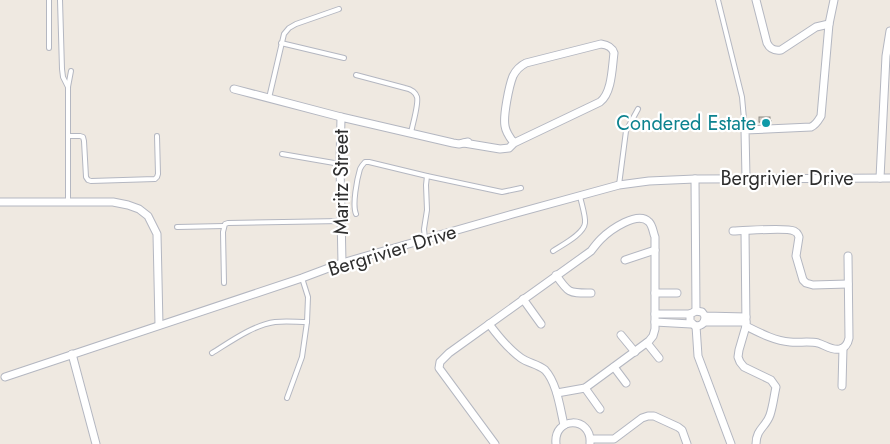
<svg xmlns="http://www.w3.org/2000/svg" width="890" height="444" viewBox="0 0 890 444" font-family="Jost,sans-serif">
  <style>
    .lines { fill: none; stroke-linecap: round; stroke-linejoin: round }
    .service-casing { stroke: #b4b7c1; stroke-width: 6 }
    .minor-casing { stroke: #b4b7c1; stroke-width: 9 }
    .service { stroke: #fff; stroke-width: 4 }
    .minor { stroke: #fff; stroke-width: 7 }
    .wall { fill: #afaba4 }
    .building { fill: #cbc7bf; stroke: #8e8b86 }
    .culture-dot { fill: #0f9aa8; stroke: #fff; stroke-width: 2 }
    .labels { text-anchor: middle; stroke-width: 4.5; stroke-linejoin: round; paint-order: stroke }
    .culture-label { font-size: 20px; fill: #0d838f; stroke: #fff; text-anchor: end }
    .street-label { font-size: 20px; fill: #2e2e2e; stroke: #fff }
  </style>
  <rect width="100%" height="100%" fill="#efe9e1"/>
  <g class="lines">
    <defs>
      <g id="service">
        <path d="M60 0 62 69 63 77 68 87"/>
        <path d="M718 0 742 97 745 130"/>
        <path d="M281 43 344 58"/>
        <path d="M49 48V0"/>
        <path d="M356 75 405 88C410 89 415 91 417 97 419 104 412 126 411 133"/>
        <path d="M269 98 284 34 289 28 296 24 339 9"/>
        <path d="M68 136H80L83 137 84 141 86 177 88 180 91 181 155 179 157 177 158 174 157 136"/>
        <path d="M282 154 340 164"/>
        <path d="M619 185 626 131 638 109"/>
        <path d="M68 202V87L71 71"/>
        <path d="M356 214C352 205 357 179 360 169 362 165 362 165 365 162H369L427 176 502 192 521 188"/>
        <path d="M177 227 224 226"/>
        <path d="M425 239 424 229 427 210 426 185 427 176"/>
        <path d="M553 251C562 245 584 234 585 223 586 217 581 202 580 196"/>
        <path d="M224 283 223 232 225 224 228 223 341 221"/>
        <path d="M212 353C230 342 253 325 275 322 286 321 297 322 307 322"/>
        <path d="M287 398 302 357 307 322 308 297 302 278"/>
      </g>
      <g id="minor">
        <path d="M756 0 767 43C770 49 774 51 781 50L816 27 829 24"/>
        <path d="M234 89 341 117"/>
        <path d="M464 143 500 149 509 148 514 143 600 102C612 93 612 68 614 53 612 47 608 45 601 44L526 63C520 66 516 70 513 76 509 86 503 116 505 126 506 133 510 138 514 143"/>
        <path d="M746 178 745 130 811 127C816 125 818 121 821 116L829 24 834 0"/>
        <path d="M880 178 886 56 890 31"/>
        <path d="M695 179 696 311"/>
        <path d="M0 202H113L128 205 139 209 148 216 157 234 159 325"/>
        <path d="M733 231C745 231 786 227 794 231 798 233 797 233 799 237L796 256 803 280 806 283 813 285 848 284"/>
        <path d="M745 231 746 326 739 350 738 357 740 362 744 367 771 380 776 387C774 396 773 406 770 415 766 427 756 429 756 444"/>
        <path d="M625 260 655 250"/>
        <path d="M342 263 340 164 341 117 453 143 459 144 468 142"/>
        <path d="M556 275C569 294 569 293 591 293"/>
        <path d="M655 293H677"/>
        <path d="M523 299 541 324"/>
        <path d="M655 314H690"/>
        <path d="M705 316C705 323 702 326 695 326L690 321V314L696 311 702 312 705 316 746 317"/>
        <path d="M655 322 691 324"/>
        <path d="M704 322H746"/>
        <path d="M489 324C498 336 508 349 521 358 528 363 538 364 545 370 557 383 560 408 564 425"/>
        <path d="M696 326 698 356 731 444"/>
        <path d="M746 326C760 333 775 341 790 342 799 343 809 341 818 343 825 345 832 351 840 349 845 348 848 343 849 338L848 256"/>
        <path d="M621 335 635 352"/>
        <path d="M647 343 659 358"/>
        <path d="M72 354 96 444"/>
        <path d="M614 367 626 383"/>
        <path d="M5 377 302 278 342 263 513 214 619 185 649 181 695 179 890 178"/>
        <path d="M842 386 843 348"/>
        <path d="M585 388 600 409"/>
        <path d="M591 439H614L642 418 648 416H654L678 427 682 430 687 444"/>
        <path d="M495 444 439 368 440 362 449 353 591 251C594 247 597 243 601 239 610 230 638 210 649 222 653 226 653 233 655 237V329L653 336 649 341 585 388 557 393"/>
        <path d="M556 444C553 416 592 416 590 443"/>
      </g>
    </defs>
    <use href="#service" class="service-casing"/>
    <use href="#minor" class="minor-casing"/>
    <use href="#service" class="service"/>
    <use href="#minor" class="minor"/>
  </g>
  <path class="wall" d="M772 120V125H761L759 122Z"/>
  <rect class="building" x="759" y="117" width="11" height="5"/>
  <circle class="culture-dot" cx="766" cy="123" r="5"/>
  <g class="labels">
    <g class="culture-label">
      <text x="756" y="130">Condered Estate</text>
    </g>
    <g class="street-label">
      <text x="787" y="185">Bergrivier Drive</text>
      <text transform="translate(341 182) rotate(-90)" y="7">Maritz Street</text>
      <text transform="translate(392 250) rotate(-17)" y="7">Bergrivier Drive</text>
    </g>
  </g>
</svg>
